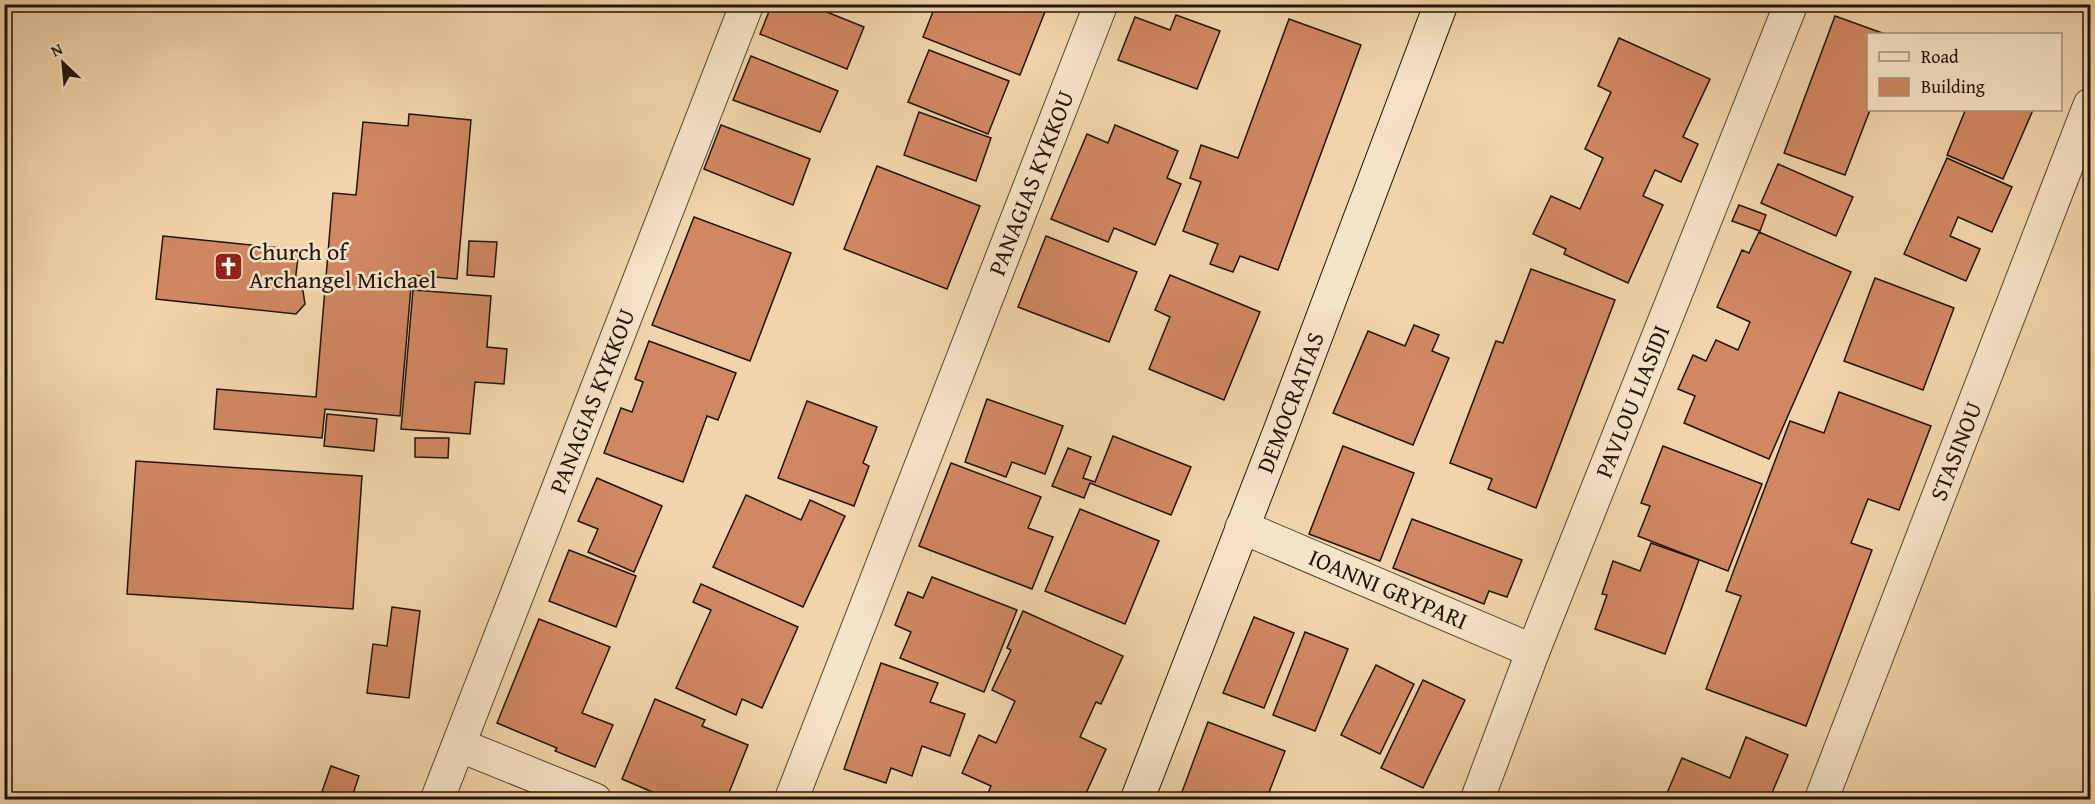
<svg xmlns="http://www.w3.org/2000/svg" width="2095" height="804" viewBox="0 0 2095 804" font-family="'Gentium Book Plus',serif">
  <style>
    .building { fill: #d08862; stroke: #241407; stroke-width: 1.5 }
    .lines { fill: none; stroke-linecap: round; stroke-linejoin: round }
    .street-casing { stroke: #574430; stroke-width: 35 }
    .secondary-casing { stroke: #241407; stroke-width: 35 }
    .street { stroke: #f6e4c8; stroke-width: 33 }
    .secondary { stroke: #f6e4c8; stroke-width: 33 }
    .labels { text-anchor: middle; stroke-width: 5; stroke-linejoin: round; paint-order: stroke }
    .street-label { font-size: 24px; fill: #241407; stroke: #f6e4c8 }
    .poi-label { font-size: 24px; fill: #241407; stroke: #f6e4c8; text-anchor: start }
  </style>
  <rect width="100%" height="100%" fill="#f1d5aa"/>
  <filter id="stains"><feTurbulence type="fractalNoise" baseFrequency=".00333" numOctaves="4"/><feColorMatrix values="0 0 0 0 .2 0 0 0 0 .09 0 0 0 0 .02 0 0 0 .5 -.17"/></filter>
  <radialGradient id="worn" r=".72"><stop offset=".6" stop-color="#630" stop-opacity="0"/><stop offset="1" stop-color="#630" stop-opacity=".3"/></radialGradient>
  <g class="building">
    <path d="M772 4H807L864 27 847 69 760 34Z"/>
    <path d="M936 4H1048L1020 75 923 37Z"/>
    <path d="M1176 15 1220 31 1197 89 1118 60 1135 17 1170 30Z"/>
    <path d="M1835 16 1885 34H1868V110H1870L1845 175 1784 153Z"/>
    <path d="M1289 19 1361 45 1278 270 1240 256 1233 272 1210 264 1218 244 1183 231 1201 182 1190 178 1201 145 1238 158Z"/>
    <path d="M1619 38 1710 79 1683 137 1698 144 1681 182 1655 170 1643 196 1663 205 1628 283 1564 254 1566 249 1533 234 1551 196 1580 209 1603 158 1585 149 1611 92 1598 86Z"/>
    <path d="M929 50 1009 81 988 134 908 102Z"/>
    <path d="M751 56 838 91 820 132 733 100Z"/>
    <path d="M1961 110H2033L2003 179 1947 155 1965 111Z"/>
    <path d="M919 112 991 138 976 181 904 155Z"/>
    <path d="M409 114 471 120 457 279 412 275 400 416 325 409 322 438 214 429 217 389 316 397 333 193 356 195 363 122 408 126Z"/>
    <path d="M721 125 810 159 793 205 704 169Z"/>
    <path d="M1115 125 1178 151 1167 178 1181 184 1155 245 1114 228 1108 242 1051 219 1087 134 1108 143Z"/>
    <path d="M1947 158 2012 187 1992 232 1958 217 1950 236 1980 249 1966 281 1904 254Z"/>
    <path d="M1778 164 1853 197 1836 236 1761 203Z"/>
    <path d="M877 166 980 206 947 289 844 249Z"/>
    <path d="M1739 205 1766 215 1760 231 1732 221Z"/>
    <path d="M694 217 791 253 750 361 652 325Z"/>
    <path d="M1759 232 1851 272 1769 459 1684 423 1695 396 1678 389 1693 355 1706 361 1716 340 1738 350 1750 322 1717 307 1742 250 1749 253Z"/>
    <path d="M163 236 299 250 295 282 303 291 305 304 296 314 156 299Z"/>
    <path d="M1046 236 1137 272 1109 342 1018 307Z"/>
    <path d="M469 241 497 242 494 277 467 275Z"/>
    <path d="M1531 269 1615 300 1536 508 1488 489 1492 479 1450 463 1496 341 1503 343Z"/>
    <path d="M1170 275 1260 312 1224 400 1149 369 1170 317 1155 310Z"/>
    <path d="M1875 278 1954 308 1923 390 1844 361Z"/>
    <path d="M413 290 491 296 487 347 507 349 504 384 475 382 470 434 401 429Z"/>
    <path d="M1414 325 1439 335 1432 351 1449 358 1413 445 1333 413 1368 331 1405 346Z"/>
    <path d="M649 341 736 373 718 420 707 416 683 482 604 453 621 408 632 412 643 382 635 379Z"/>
    <path d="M1839 392 1931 426 1899 510 1868 499 1851 543 1872 550 1806 726 1706 689 1741 596 1726 591 1790 421 1824 433Z"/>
    <path d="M987 399 1063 426 1045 474 1012 462 1006 477 965 462Z"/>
    <path d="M807 401 877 427 863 463 869 466 854 506 778 478Z"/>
    <path d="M327 414 377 419 374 451 324 446Z"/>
    <path d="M1113 436 1191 467 1171 515 1090 483 1084 498 1052 486 1068 448 1091 457 1083 478 1095 482Z"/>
    <path d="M415 438H449L448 458 415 457Z"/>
    <path d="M1343 446 1414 473 1380 561 1309 534Z"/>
    <path d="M1663 446 1762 484 1728 571 1638 536 1650 506 1641 503Z"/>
    <path d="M136 461 362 476 353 609 127 594Z"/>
    <path d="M951 463 1041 497 1028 528 1053 537 1032 589 919 546Z"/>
    <path d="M597 478 662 506 634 572 588 552 598 529 578 521Z"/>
    <path d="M746 495 801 520 810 500 845 516 803 607 713 567Z"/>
    <path d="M1080 509 1159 541 1125 624 1045 591Z"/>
    <path d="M1412 519 1522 560 1507 597 1489 591 1484 604 1393 568Z"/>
    <path d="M1651 543 1699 560 1665 654 1595 629 1607 595 1602 594 1613 561 1640 571Z"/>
    <path d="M569 550 636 576 616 627 549 601Z"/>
    <path d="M932 577 1017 610 984 692 900 658 911 632 895 625 908 592 923 598Z"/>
    <path d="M701 584 798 627 762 708 742 699 736 715 676 688 711 610 693 602Z"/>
    <path d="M392 607 420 611 409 698 367 693 373 644 387 646Z"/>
    <path d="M1023 611 1123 656 1101 704 1096 702 1080 737 1106 749 1083 800H985L991 786 962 773 979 735 996 743 1015 701 992 690 1011 650 1007 648Z"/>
    <path d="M1254 617 1294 633 1264 708 1223 693Z"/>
    <path d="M539 619 610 647 582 713 613 725 595 767 555 751 557 748 497 723Z"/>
    <path d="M1305 632 1348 649 1315 731 1273 715Z"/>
    <path d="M881 663 938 683 930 702 965 714 950 756 922 746 912 776 891 768 886 783 844 769Z"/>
    <path d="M1376 665 1414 684 1380 754 1341 735Z"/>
    <path d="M1423 680 1465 700 1423 788 1381 768Z"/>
    <path d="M655 699 705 720 702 726 748 745 726 800H671L622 779Z"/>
    <path d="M1208 722 1285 751 1266 800H1179Z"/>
    <path d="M1746 737 1788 755 1769 800H1664L1682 758 1730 778Z"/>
    <path d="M331 766 359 776 351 800H319Z"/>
  </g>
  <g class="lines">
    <defs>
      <g id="street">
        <path id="s1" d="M1242 527 1533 651"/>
        <path d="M459 745 595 800"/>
        <path id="s2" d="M437 800 747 4"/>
        <path id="s3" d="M791 800 1101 4"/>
        <path id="s4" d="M1477 800 1533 651 1791 4"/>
        <path id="s5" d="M1821 800 2090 105"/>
      </g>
      <g id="secondary">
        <path id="s6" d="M1137 800 1280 431 1441 4"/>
      </g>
    </defs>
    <use href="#street" class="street-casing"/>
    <use href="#secondary" class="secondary-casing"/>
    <use href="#street" class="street"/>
    <use href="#secondary" class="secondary"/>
  </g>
  <defs>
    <symbol id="church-square" viewBox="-11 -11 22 22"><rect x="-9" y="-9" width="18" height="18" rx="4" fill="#8f2418" stroke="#f6e4c8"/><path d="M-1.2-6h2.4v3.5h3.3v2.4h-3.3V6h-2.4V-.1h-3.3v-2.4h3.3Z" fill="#fff"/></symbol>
  </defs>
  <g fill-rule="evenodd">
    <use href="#church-square" x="212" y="250" width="33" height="33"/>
  </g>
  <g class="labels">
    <g class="street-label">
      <text dy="8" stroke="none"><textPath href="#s3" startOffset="662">PANAGIAS KYKKOU</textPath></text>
      <text dy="8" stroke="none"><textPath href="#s2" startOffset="428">PANAGIAS KYKKOU</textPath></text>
      <text dy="8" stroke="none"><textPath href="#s6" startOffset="426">DEMOCRATIAS</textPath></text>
      <text dy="8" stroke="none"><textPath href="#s4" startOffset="428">PAVLOU LIASIDI</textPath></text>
      <text dy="8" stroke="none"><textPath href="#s5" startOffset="374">STASINOU</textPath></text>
      <text dy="8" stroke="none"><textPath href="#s1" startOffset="159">IOANNI GRYPARI</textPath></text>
    </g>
    <g class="poi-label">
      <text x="249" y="260">Church of<tspan x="249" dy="28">Archangel Michael</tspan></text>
    </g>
  </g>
  <rect width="2095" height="804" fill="none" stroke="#f1d5aa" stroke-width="24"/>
  <rect x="6" y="6" width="2083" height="792" fill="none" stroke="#241407" stroke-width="3"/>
  <rect x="12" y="12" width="2071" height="780" fill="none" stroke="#241407" stroke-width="1.5"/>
  <rect x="1867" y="33" width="195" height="78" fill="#f6e4c8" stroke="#a2917b" stroke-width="1.5"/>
  <rect x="1879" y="52" width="30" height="9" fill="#f6e4c8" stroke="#a2917b" stroke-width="1.5"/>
  <text x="1921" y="63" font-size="18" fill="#241407">Road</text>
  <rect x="1879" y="78" width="30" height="18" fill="#d08862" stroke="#a2917b" stroke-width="1.5"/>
  <text x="1921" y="93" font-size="18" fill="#241407">Building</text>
  <g transform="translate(63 63) rotate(334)" stroke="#f6e4c8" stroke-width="4.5" paint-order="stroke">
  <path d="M0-4.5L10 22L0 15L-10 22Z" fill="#241407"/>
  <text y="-9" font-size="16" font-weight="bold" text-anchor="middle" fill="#241407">N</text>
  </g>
  <rect width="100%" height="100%" filter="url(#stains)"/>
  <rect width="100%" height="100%" fill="url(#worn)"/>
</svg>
